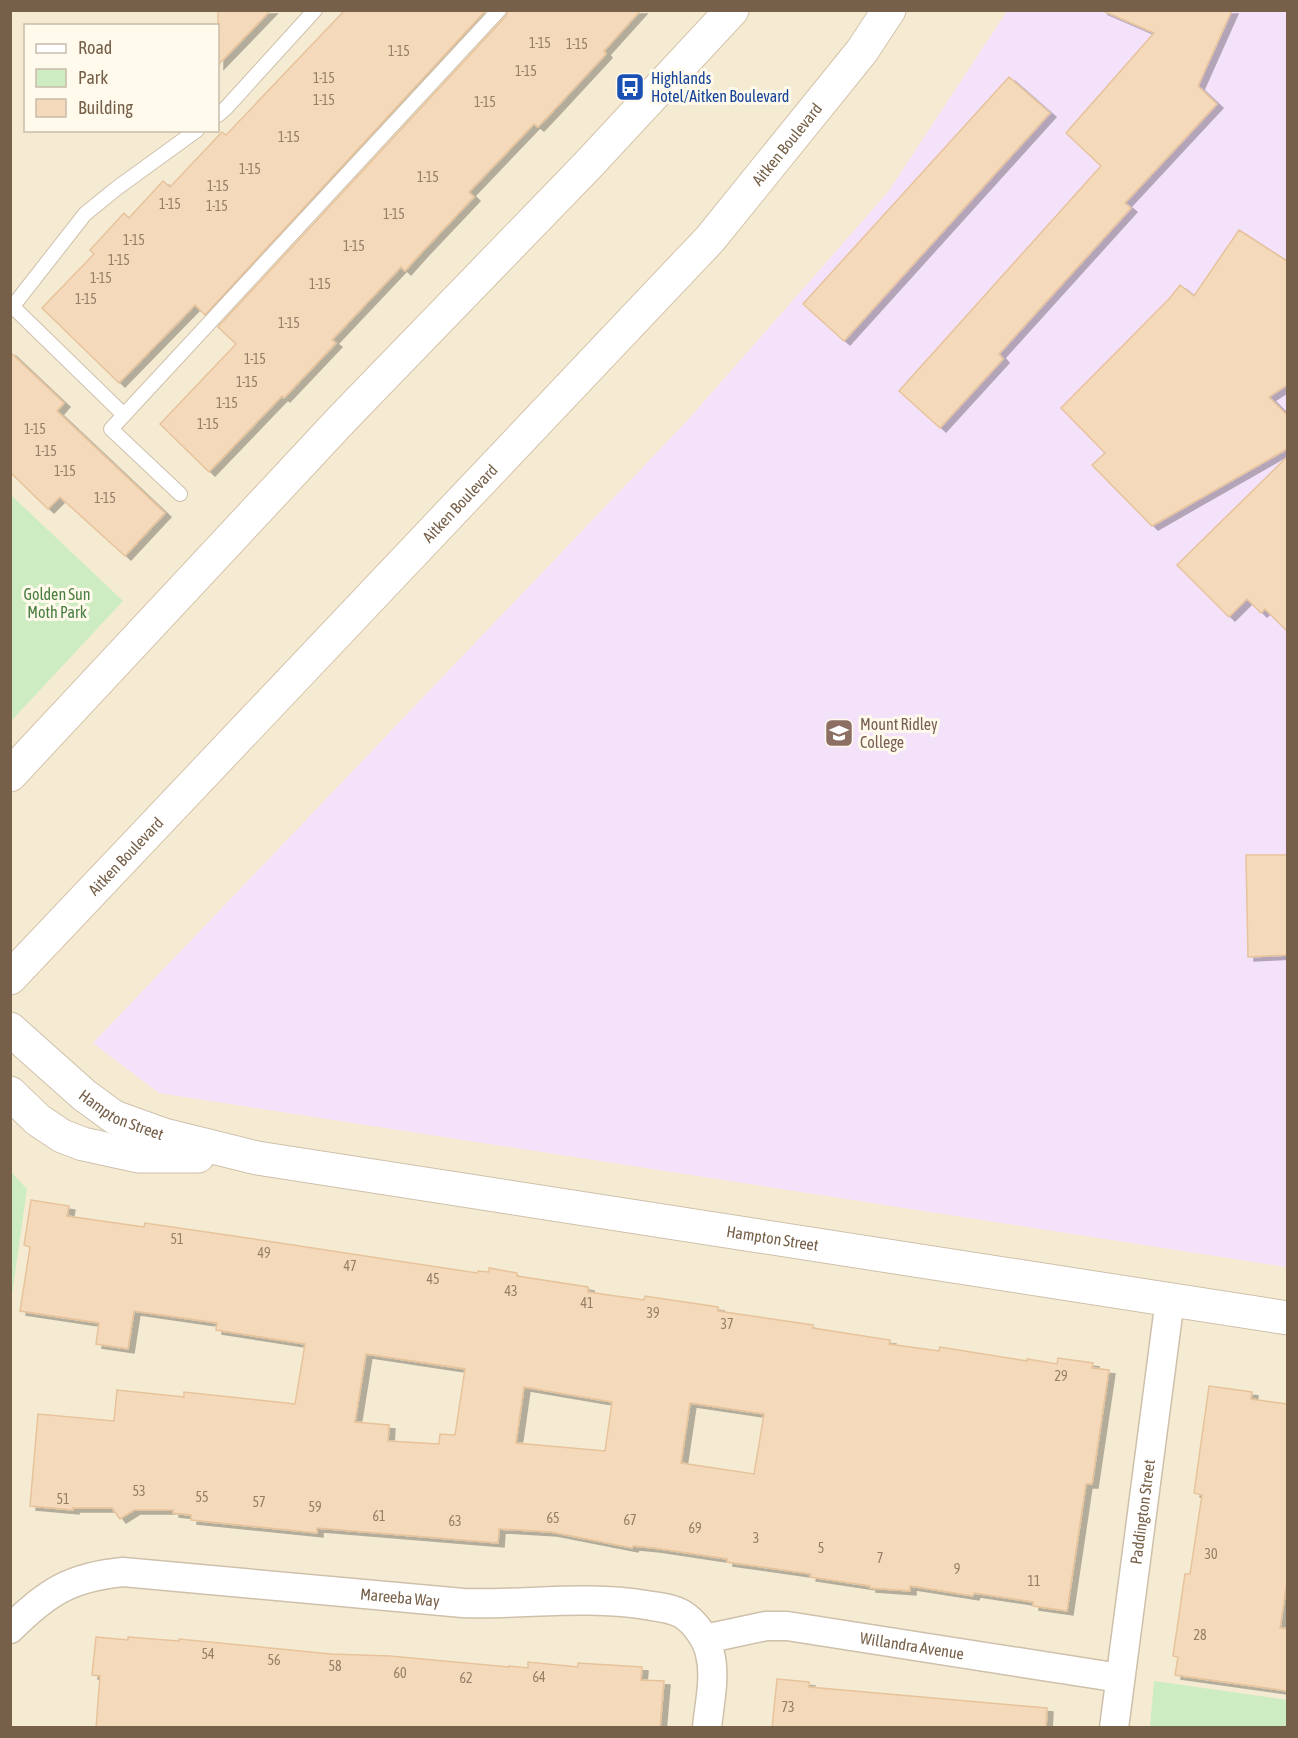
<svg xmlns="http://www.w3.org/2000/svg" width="1298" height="1738" font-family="'Asap Condensed',sans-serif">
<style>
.residential{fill:#f5ebd3;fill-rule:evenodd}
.education{fill:#f4e1fa}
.green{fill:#cdecc2}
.building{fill:#f4dabb;stroke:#e7c39b;stroke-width:1.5;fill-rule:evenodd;filter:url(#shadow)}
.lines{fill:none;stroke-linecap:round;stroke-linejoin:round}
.service-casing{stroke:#cfc0ab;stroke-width:16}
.minor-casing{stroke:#cfc0ab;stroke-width:31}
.tertiary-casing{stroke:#cfc0ab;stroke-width:35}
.secondary-casing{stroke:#d5c3aa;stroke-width:35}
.service{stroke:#fff;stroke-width:14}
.minor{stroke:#fff;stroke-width:28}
.tertiary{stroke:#fff;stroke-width:33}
.secondary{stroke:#fff;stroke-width:33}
.labels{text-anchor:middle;stroke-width:6;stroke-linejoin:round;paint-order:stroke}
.number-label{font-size:14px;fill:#967e66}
.transit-label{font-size:16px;fill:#164399;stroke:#fffaec;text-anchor:start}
.street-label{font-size:16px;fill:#776049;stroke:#fffaec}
.park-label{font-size:16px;fill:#497e40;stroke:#fffaec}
.education-label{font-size:16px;fill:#785e54;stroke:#fffaec;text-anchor:start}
</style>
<defs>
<filter id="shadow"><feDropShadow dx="6" dy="4" stdDeviation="0" flood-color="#0004"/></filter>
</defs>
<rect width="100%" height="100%" fill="#fdf7e5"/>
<path class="residential" d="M 11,11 L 1287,11 L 1287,1727 L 11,1728 ZM 26,26 L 218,26 L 218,130 L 26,130 Z"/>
<path class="education" d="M 1007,11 L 1287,11 L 1287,1267 L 159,1093 L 93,1043 L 686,422 L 888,192 Z"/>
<path class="green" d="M 11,495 L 123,601 L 11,721 L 10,721 Z
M 11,1172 L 27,1189 L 11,1302 Z
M 1154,1681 L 1287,1700 L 1287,1727 L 1150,1727 Z"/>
<path class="building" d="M 218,10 L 271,10 L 218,65 Z
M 345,10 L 486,10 L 205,315 L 195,305 L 119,383 L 42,308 L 94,254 L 90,250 L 124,213 L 129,218 L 163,181 L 170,187 L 222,132 L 226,135 Z
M 508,10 L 641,10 L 604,51 L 606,54 L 555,109 L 538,127 L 534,124 L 469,192 L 474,197 L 422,252 L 405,271 L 401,267 L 332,340 L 336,343 L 284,398 L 282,396 L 209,472 L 160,424 L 236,344 L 218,327 L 506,16 Z
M 1101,10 L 1232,10 L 1198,86 L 1217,104 L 1125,203 L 1131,208 L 999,354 L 1003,359 L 940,428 L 899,391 L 1101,166 L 1066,133 L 1154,33 Z
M 1009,77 L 1050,113 L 844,341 L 803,304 Z
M 1239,230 L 1287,261 L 1287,385 L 1269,397 L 1287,415 L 1287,449 L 1152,526 L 1092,465 L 1105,453 L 1061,408 L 1169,299 L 1180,285 L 1194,296 Z
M 10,352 L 64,403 L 57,411 L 165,513 L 125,556 L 60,497 L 48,509 L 10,472 Z
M 1287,457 L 1287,631 L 1265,609 L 1261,613 L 1247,599 L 1229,617 L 1177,565 Z
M 1246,855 L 1287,855 L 1287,955 L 1248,957 Z
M 31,1200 L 69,1206 L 67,1216 L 144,1227 L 145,1223 L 234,1236 L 477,1273 L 478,1271 L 489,1272 L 489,1268 L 517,1273 L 517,1276 L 588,1287 L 588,1292 L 644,1300 L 645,1296 L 718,1307 L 718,1311 L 813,1325 L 813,1328 L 890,1340 L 889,1344 L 939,1351 L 940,1347 L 1027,1361 L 1027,1359 L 1057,1364 L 1058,1358 L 1093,1363 L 1092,1368 L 1109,1370 L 1092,1484 L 1086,1484 L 1067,1611 L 1033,1606 L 1033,1602 L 974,1593 L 973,1596 L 910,1586 L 910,1591 L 870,1588 L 870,1586 L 810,1577 L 811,1574 L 727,1562 L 727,1559 L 654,1548 L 633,1546 L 632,1548 L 551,1532 L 499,1529 L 498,1543 L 317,1528 L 317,1533 L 191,1520 L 191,1515 L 173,1513 L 173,1510 L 134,1510 L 120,1519 L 112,1508 L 73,1508 L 73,1510 L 30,1506 L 38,1414 L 114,1421 L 117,1390 L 184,1397 L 184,1392 L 295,1404 L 305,1344 L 216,1330 L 217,1323 L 134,1311 L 128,1349 L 96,1344 L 99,1323 L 20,1311 L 30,1247 L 24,1245 ZM 366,1354 L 465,1369 L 455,1435 L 440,1434 L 439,1444 L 388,1441 L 389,1425 L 355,1422 ZM 524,1387 L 612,1402 L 605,1451 L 516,1443 ZM 690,1403 L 764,1414 L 754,1474 L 681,1463 Z
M 1209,1386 L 1252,1392 L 1251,1399 L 1287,1404 L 1287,1582 L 1280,1628 L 1287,1629 L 1287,1691 L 1175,1675 L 1178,1657 L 1173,1656 L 1185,1574 L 1190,1574 L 1202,1495 L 1194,1493 Z
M 96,1637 L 128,1640 L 128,1637 L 179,1641 L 179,1639 L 331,1654 L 390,1656 L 509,1667 L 509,1666 L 528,1668 L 528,1662 L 578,1667 L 578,1663 L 642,1667 L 641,1680 L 664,1681 L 660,1728 L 96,1728 L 100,1676 L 92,1675 Z
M 777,1679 L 809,1682 L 809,1687 L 1047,1708 L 1046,1728 L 772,1728 Z"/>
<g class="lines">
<g class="service-casing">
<path id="service" d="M 218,115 L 226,108 L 315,10
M 10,304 L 124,415 L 499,10
M 13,306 L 85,214 L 117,188 L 197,130
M 124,415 L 111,429 L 180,494"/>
</g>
<g class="minor-casing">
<g id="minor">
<path id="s1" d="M 10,1629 C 47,1592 71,1577 123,1572 L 463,1603 C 525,1605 585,1595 646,1605 C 658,1607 672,1608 682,1614 C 695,1622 707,1639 710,1654 C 716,1677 709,1705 707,1728"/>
<path id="s2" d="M 705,1639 L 766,1626 L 787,1626 L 1120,1678"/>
<path id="s3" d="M 1114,1728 L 1170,1299"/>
</g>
</g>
<g class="tertiary-casing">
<g id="tertiary">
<path id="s4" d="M 10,1029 L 84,1095 L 114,1117 L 164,1135 L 257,1158 L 1288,1318"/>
<path d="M 10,1093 L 38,1120 L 62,1136 L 83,1144 L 138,1156 L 198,1156"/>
</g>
</g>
<g class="secondary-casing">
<g id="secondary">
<path d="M 10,775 L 343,418 L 588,165 L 732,10"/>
<path id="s5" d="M 10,978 L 710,239 L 862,51 L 889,10"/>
</g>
</g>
<use href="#service" class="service"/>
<use href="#minor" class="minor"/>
<use href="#tertiary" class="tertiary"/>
<use href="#secondary" class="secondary"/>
</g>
<defs>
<g id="bus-square" transform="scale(1.5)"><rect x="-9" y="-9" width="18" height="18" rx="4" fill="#1a4fb4" stroke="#fffaec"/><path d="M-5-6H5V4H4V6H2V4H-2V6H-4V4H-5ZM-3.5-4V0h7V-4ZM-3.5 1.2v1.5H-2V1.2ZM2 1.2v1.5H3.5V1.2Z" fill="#fff"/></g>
<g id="school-square" transform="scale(1.5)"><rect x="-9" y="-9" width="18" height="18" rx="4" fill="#8d6e63" stroke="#fffaec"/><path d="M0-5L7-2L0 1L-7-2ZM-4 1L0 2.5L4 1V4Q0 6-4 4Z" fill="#fff"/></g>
</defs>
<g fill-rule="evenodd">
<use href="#bus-square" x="630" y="87"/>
<use href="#school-square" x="839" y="733"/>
</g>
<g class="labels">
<g class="number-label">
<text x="540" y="48">1-15</text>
<text x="577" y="49">1-15</text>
<text x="399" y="56">1-15</text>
<text x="526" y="76">1-15</text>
<text x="324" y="83">1-15</text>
<text x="324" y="105">1-15</text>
<text x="485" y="107">1-15</text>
<text x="289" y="142">1-15</text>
<text x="250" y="174">1-15</text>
<text x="428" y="182">1-15</text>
<text x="218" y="191">1-15</text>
<text x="170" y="209">1-15</text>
<text x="217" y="211">1-15</text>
<text x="394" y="219">1-15</text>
<text x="134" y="245">1-15</text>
<text x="354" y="251">1-15</text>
<text x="119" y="265">1-15</text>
<text x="101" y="283">1-15</text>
<text x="320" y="289">1-15</text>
<text x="86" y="304">1-15</text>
<text x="289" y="328">1-15</text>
<text x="255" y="364">1-15</text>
<text x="247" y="387">1-15</text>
<text x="227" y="408">1-15</text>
<text x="208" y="429">1-15</text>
<text x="35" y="434">1-15</text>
<text x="46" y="456">1-15</text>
<text x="65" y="476">1-15</text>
<text x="105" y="503">1-15</text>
<text x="177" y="1244">51</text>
<text x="264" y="1258">49</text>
<text x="350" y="1271">47</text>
<text x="433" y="1284">45</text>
<text x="511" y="1296">43</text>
<text x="587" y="1308">41</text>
<text x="653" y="1318">39</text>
<text x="727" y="1329">37</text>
<text x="1061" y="1381">29</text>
<text x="139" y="1496">53</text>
<text x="202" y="1502">55</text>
<text x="63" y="1504">51</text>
<text x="259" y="1507">57</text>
<text x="315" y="1512">59</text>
<text x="379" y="1521">61</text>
<text x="553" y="1523">65</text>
<text x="630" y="1525">67</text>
<text x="455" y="1526">63</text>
<text x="695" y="1533">69</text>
<text x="756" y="1543">3</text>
<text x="821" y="1553">5</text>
<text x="1211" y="1559">30</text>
<text x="880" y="1563">7</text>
<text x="957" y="1574">9</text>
<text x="1034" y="1586">11</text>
<text x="1200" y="1640">28</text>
<text x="208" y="1659">54</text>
<text x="274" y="1665">56</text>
<text x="335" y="1671">58</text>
<text x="400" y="1678">60</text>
<text x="539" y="1682">64</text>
<text x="466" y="1683">62</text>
<text x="788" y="1712">73</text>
</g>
<g class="transit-label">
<text x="651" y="84">Highlands<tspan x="651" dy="18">Hotel/Aitken Boulevard</tspan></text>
</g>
<g class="street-label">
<text dy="6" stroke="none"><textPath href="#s5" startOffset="1140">Aitken Boulevard</textPath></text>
<text dy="6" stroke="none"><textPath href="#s5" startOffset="654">Aitken Boulevard</textPath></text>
<text dy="6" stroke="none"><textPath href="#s5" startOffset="168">Aitken Boulevard</textPath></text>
<text dy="6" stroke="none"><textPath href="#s4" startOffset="142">Hampton Street</textPath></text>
<text dy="6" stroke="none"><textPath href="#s4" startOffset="807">Hampton Street</textPath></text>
<text dy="6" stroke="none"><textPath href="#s3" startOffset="218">Paddington Street</textPath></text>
<text dy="6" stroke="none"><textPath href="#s1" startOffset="408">Mareeba Way</textPath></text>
<text dy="6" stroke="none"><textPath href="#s2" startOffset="210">Willandra Avenue</textPath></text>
</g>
<g class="park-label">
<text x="57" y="600">Golden Sun<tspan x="57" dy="18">Moth Park</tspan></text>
</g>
<g class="education-label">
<text x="860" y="730">Mount Ridley<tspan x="860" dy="18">College</tspan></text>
</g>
</g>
<rect width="1298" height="1738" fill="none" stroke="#776049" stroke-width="24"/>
<rect x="24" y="24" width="195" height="108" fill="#fffaec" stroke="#c9bcab" stroke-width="1.5"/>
<rect x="36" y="44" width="30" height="9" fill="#ffffff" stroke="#c9bcab" stroke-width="1.5"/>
<text x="78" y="54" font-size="18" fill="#776049">Road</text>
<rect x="36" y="69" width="30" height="18" fill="#cdecc2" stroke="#c9bcab" stroke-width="1.5"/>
<text x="78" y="84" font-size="18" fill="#776049">Park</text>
<rect x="36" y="99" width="30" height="18" fill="#f4dabb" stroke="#c9bcab" stroke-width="1.5"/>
<text x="78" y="114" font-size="18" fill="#776049">Building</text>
</svg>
